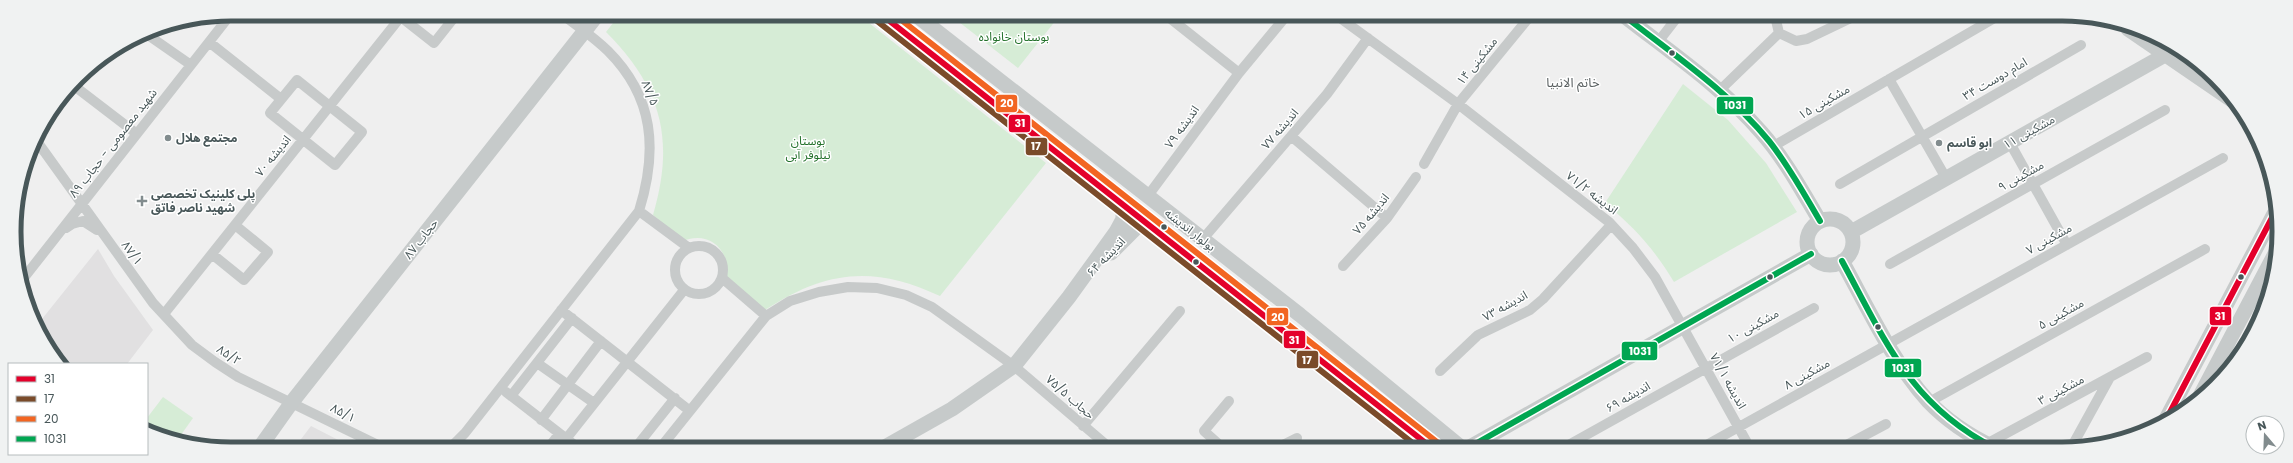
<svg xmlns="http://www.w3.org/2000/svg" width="2293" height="463" font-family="Poppins,'Noto Sans Arabic',sans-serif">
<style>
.education{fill:#e1e0e1}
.green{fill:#d6ecd6}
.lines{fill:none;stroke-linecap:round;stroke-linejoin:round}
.street{stroke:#c7caca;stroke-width:10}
.secondary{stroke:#c6caca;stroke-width:15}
.bus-1-casing{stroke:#fff;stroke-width:9}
.bus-2-casing{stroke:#fff;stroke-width:9}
.bus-3-casing{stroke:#fff;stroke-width:9}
.bus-4-casing{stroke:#fff;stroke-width:9}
.bus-1{stroke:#e4002b;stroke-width:6}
.bus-2{stroke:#7a4b2a;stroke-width:6}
.bus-3{stroke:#f26522;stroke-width:6}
.bus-4{stroke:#00a651;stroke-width:6}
.bus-dot{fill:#485759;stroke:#fff;stroke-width:1.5}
.poi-dot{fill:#828c8e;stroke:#fff;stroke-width:1.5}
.labels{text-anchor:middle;stroke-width:3;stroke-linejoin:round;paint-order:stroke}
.park-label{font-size:12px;fill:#22702a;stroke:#fff}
.street-label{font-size:12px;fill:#485759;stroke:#fff}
.poi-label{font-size:12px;font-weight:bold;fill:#485759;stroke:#fff;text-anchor:start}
.neighbourhood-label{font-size:13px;fill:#5b6162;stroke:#fff}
.rim{fill:none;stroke:#485759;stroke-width:5}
.line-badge{stroke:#fff;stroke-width:1.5}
.badge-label{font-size:11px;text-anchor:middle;font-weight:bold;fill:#fff}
</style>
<rect width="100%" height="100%" fill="#efefef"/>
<path class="education" d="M 98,249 L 114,276 L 153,330 L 127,364 L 62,364 L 38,324 Z
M 311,426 L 352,447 L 295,447 Z"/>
<path class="green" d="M 620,14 L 859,15 L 1046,163 L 940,296 C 874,265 826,270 765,310 L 725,276 C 732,250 708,230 683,241 L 653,215 C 675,140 662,88 606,32 Z
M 950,15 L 1060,15 L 1018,68 Z
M 1683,84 L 1728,120 L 1766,163 L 1797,212 L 1674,282 C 1654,249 1635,228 1605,203 Z
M 163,397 L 193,418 L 178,439 L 147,430 L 147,418 Z"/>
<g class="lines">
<path class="street" d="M 1166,15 L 1239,73
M 1336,15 L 1458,104 L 1609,222 L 1633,248 L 1655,277 L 1750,448
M 1775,16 L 1779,33
M 401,17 L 434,43 L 457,14
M 145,33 L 191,65
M 1779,33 L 1796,41 L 1807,39 L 1855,16
M 209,42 L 281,99
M 1658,42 L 1679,15
M 1889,79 L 1946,178
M 297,80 L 362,132 L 335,165 L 270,113 Z
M 73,85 L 137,134
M 1719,91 L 1779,33
M 1291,136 L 1387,218
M 36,140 L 153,303 L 192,345 L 215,362 L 238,377 L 382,447
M 2010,143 L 2067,245
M 1772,147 L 1998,16
M 1424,164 L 1458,104 L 1531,15
M 1840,184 L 2081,45
M 1147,197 L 1239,73 L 1287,15
M 639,211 L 689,248
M 66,228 L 72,224 L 83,221 L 97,230
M 1208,233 L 1327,94 L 1368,38
M675 270a24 24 0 1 1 48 0a24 24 0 1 1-48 0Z
M 212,254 L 244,280 L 268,252 L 235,225
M 1890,264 L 2165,110
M 1343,266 L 1387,218 L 1416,177
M 722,278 L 766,316
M 23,279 L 231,14
M 561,310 L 690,411
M 164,314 L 403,14
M 537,363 L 594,403
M 1440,371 L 1478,335 L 1530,310 L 1543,299 L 1611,225
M 506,392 L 577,447
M 511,396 L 572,318
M 1929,402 L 2205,249
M 541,420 L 601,341
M 1083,426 L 1180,311
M 566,439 L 684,290
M 451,447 L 465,433 L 639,211 C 658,150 654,97 608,51 C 594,37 577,26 562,14
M 549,447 L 559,434
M 636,447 L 675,398
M 661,447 L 766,316 L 790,301 L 819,292 L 848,287 L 877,288 L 906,295 L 932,307 L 1014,366 L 1110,448
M 1223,448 L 1204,431 L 1229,401
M 1277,448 L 1297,438
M 1563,448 L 1814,308
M 1701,448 L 2223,158
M 1841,448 L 1886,424
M 1979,448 L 2147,357
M 2071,448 L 2109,379"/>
<path class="secondary" d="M 882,15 C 1065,159 1251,301 1432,448
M 916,15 L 1300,315 L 1462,448
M 1623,15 C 1670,52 1722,87 1761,132 C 1785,159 1802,191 1820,221
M 2128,29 L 2236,103
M1807 242a23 23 0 1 1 46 0a23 23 0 1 1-46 0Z
M 1851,232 L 2165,55
M 1111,253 L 1137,227 L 1148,224
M 1842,261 C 1868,308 1892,361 1928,401 C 1946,420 1972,437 1995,448
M 2200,396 L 2277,250
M 2166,419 L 2274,214
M 260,447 L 292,402 L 598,14
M 883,448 L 952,409 L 1014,366 L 1069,297 L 1116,232 L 1123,219 L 1123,210 L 1118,201
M 1468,448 L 1811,254"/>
<g class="bus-1-casing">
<path id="bus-1" d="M 882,15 L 1432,448
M 2167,418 L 2274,214"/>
</g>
<g class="bus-2-casing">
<path id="bus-2" d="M 877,21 L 1419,448"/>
</g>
<g class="bus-3-casing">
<path id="bus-3" d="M 895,15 L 1437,442"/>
</g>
<g class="bus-4-casing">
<path id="bus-4" d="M 1623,15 C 1674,55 1728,91 1769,141 C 1789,166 1804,194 1820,221
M 1842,261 C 1885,340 1910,405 1995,448
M 1468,448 L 1811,254"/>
</g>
<use href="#bus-1" class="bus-1"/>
<use href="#bus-2" class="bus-2"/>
<use href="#bus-3" class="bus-3"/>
<use href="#bus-4" class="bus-4"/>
</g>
<g class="bus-dot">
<circle cx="1672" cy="53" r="3.5"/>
<circle cx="1164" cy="227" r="3.5"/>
<circle cx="1196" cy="262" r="3.5"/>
<circle cx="1770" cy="277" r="3.5"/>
<circle cx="2241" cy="277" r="3.5"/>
<circle cx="1878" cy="327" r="3.5"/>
</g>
<g class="poi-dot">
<circle cx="168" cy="138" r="4"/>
<circle cx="1939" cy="143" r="4"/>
<path d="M140 195h4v4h4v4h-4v4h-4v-4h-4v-4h4z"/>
</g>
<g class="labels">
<g class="park-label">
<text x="1014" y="41">بوستان خانواده</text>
<text x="808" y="145">بوستان<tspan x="808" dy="14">نیلوفر آبی</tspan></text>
</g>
<g class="street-label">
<text transform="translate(1477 61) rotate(-51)" y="4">مشکینی ۱۴</text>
<text transform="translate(1995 79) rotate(-30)" y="4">امام دوست ۳۴</text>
<text transform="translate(650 93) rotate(67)" y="4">۸۷/۵</text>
<text transform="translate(1824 102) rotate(-30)" y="4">مشکینی ۱۵</text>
<text transform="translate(1182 127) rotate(-54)" y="4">اندیشه ۷۹</text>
<text transform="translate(1280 129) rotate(-49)" y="4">اندیشه ۷۷</text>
<text transform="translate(2029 132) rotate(-29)" y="4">مشکینی ۱۱</text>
<text transform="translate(113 143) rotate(-52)" y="4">شهید معصومی - حجاب ۸۹</text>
<text transform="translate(273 156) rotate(-51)" y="4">اندیشه ۷۰</text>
<text transform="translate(2021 176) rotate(-29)" y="4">مشکینی ۹</text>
<text transform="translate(1592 193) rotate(38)" y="4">اندیشه ۷۱/۲</text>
<text transform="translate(1371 214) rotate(-50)" y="4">اندیشه ۷۵</text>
<text transform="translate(1190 230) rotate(38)" y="4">بولوار اندیشه</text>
<text transform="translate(421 239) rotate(-52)" y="4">حجاب ۸۷</text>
<text transform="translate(2049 239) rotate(-29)" y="4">مشکینی ۷</text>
<text transform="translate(132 253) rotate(54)" y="4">۸۷/۱</text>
<text transform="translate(1106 257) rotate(-46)" y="4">اندیشه ۶۴</text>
<text transform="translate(1505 306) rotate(-29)" y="4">اندیشه ۷۳</text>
<text transform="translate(2061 314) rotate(-29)" y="4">مشکینی ۵</text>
<text transform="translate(1753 326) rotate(-29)" y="4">مشکینی ۱۰</text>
<text transform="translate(229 355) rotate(33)" y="4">۸۵/۲</text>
<text transform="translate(1807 374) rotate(-29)" y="4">مشکینی ۸</text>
<text transform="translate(1728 381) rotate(61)" y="4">اندیشه ۷۱/۱</text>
<text transform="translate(2061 390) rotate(-28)" y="4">مشکینی ۳</text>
<text transform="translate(1070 397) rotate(41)" y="4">حجاب ۷۵/۵</text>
<text transform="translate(1628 397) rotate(-30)" y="4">اندیشه ۶۹</text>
<text transform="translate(343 413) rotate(27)" y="4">۸۵/۱</text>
</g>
<g class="poi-label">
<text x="176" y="142">مجتمع هلال</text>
<text x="1947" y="147">ابو قاسم</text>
<text x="151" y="198">پلی کلینیک تخصصی<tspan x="151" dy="14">شهید ناصر فاتق</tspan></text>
</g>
<g class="neighbourhood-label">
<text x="1573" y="87">خاتم الانبیا</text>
</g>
</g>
<path d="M0 0H2293V463H0ZM231 21H2062A210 210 0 0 1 2272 231V232A210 210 0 0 1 2062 442H231A210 210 0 0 1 21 232V231A210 210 0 0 1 231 21Z" fill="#f0f2f2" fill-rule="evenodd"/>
<path class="rim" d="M231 21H2062A210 210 0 0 1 2272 231V232A210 210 0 0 1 2062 442H231A210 210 0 0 1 21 232V231A210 210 0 0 1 231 21Z"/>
<g class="line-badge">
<rect x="995" y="94" width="23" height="19" rx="4" fill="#f26522"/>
<rect x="1716" y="96" width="38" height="19" rx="4" fill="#00a651"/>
<rect x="1008" y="114" width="23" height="19" rx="4" fill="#e4002b"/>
<rect x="1025" y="137" width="23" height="19" rx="4" fill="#7a4b2a"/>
<rect x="2209" y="306" width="23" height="20" rx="4" fill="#e4002b"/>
<rect x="1266" y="307" width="23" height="19" rx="4" fill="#f26522"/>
<rect x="1283" y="330" width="23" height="19" rx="4" fill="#e4002b"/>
<rect x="1621" y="341" width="37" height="20" rx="4" fill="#00a651"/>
<rect x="1296" y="350" width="23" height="19" rx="4" fill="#7a4b2a"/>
<rect x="1884" y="358" width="38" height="20" rx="4" fill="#00a651"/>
</g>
<g class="badge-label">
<text x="1007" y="107">20</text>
<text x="1735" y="109">1031</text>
<text x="1020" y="127">31</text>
<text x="1036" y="150">17</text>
<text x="2220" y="320">31</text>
<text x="1278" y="321">20</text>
<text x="1294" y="344">31</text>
<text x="1640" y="355">1031</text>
<text x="1307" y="364">17</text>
<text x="1903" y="372">1031</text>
</g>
<rect x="8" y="363" width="140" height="92" fill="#ffffff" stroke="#b6bcbd"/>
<rect x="16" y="376" width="20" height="6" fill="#e4002b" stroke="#b6bcbd"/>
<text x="44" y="383" font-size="12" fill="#485759">31</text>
<rect x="16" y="396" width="20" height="6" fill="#7a4b2a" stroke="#b6bcbd"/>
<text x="44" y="403" font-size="12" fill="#485759">17</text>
<rect x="16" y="416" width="20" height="6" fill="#f26522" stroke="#b6bcbd"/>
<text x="44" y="423" font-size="12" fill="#485759">20</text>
<rect x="16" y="436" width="20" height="6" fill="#00a651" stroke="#b6bcbd"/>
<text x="44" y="443" font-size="12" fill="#485759">1031</text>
<g transform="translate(2265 435) rotate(341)"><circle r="19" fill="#ffffff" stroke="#b6bcbd"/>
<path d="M0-3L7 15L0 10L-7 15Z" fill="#828c8e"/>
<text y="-6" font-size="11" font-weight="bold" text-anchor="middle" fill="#485759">N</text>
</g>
</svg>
